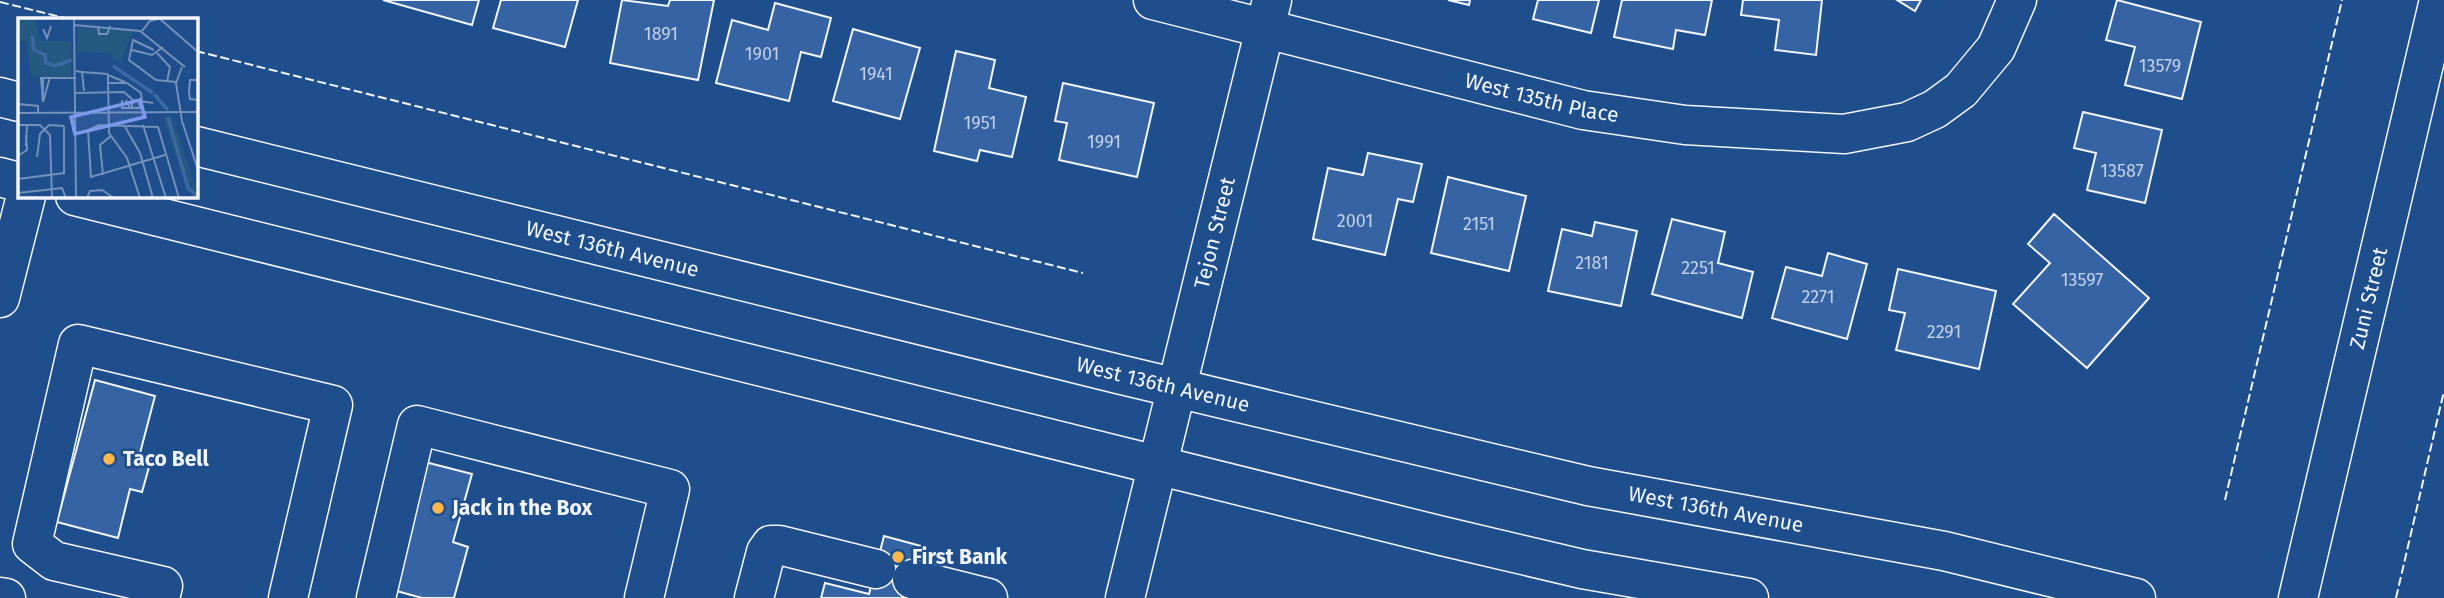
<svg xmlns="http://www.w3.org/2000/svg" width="2444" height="598" font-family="'Fira Sans',sans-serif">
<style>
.building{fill:#3563a3;stroke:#f2f6ff;stroke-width:2}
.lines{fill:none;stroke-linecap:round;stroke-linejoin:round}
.minor-casing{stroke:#f2f6ff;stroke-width:41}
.major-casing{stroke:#f2f6ff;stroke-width:41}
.minor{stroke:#1f4e8c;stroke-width:38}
.major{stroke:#1f4e8c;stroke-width:38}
.fence{stroke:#f2f6ff;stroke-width:2;stroke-dasharray:9 3.5;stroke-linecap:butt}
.poi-dot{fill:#ffb74d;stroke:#1f4e8c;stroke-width:2.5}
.labels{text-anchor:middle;stroke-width:5;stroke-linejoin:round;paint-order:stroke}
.number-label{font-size:18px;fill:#c3d1e8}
.street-label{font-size:21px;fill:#f2f6ff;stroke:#1f4e8c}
.poi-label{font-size:21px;font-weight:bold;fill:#f2f6ff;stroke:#1f4e8c;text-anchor:start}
.inset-river{fill:none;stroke:#3b69a3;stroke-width:3.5}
.inset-road{fill:none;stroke:#7391ba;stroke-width:2}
.view{fill:#7d9aea;fill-opacity:0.15;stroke:#7d9aea;stroke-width:3.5}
.inset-edge{fill:none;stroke:#f2f6ff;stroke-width:3.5}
</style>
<rect width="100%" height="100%" fill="#1f4e8c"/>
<path class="building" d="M 383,0 L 479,0 L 472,25 Z
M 501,0 L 578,0 L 565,47 L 493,28 Z
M 622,0 L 668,6 L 670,0 L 714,0 L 698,80 L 610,63 Z
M 1448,0 L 1470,0 L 1469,5 Z
M 1538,0 L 1599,0 L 1591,33 L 1533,19 Z
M 1622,0 L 1712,0 L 1705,35 L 1676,30 L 1673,49 L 1614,37 Z
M 1743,0 L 1822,0 L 1816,55 L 1775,50 L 1779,20 L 1741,15 Z
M 1897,0 L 1921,0 L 1915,11 Z
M 2117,0 L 2201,22 L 2182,99 L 2125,85 L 2135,47 L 2106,40 Z
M 775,3 L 831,18 L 821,57 L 801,52 L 789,101 L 716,83 L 732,20 L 768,30 Z
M 853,29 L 920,48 L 900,119 L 833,101 Z
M 956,51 L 995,60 L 989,88 L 1026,97 L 1012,157 L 980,150 L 977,161 L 934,151 Z
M 1063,83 L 1154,103 L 1137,177 L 1059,160 L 1067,123 L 1055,121 Z
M 2083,112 L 2162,130 L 2145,203 L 2087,190 L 2096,153 L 2074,148 Z
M 1368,153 L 1422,164 L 1413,202 L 1398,199 L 1385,255 L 1313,239 L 1328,168 L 1363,175 Z
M 1448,177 L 1526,196 L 1509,271 L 1431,253 Z
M 2054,214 L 2149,298 L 2087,368 L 2013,304 L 2050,263 L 2028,244 Z
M 1672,219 L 1725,232 L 1718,263 L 1753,272 L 1742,318 L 1652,294 Z
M 1595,222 L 1637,231 L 1621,306 L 1548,291 L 1562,229 L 1592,236 Z
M 1828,253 L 1867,264 L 1847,339 L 1772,318 L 1786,267 L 1822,276 Z
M 1898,269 L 1996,291 L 1979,369 L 1896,350 L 1905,313 L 1889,310 Z
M 95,380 L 155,396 L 139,457 L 151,460 L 142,492 L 130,489 L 118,538 L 57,522 Z
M 425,462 L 472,474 L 453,542 L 468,547 L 454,598 L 422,598 L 393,590 Z
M 884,536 L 921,546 L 907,598 L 821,598 L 825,583 L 869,594 Z"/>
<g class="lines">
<g class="minor-casing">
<g id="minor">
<path id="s1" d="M 1153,0 L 1583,110 L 1685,125 L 1844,134 L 1907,122 L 1935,109 L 1961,90 L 1996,48 L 2017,0"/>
<path d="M 0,298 L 26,196"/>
<path d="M 912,579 L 988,598"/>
<path d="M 0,597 L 6,598"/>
<path d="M 160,598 L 163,586 L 54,561 L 32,544 L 78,344 L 333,405 L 288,598"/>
<path d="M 376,598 L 417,425 L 670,489 L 644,598"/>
<path d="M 754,598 L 766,552 L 771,545 L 779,545 L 876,569"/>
<path id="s2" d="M 1125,598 L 1272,0"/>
</g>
</g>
<g class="major-casing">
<g id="major">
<path d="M 0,97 L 19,102"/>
<path id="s3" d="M 196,146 L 1118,374 L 1588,486 L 1944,551 L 2136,598"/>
<path d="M 0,177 L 19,182"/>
<path d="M 75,196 L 1442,536 L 1582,569 L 1749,598"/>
<path id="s4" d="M 2298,598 L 2439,0"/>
</g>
</g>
<use href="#minor" class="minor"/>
<use href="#major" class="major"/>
<path class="fence" d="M 0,2 L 69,19
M 196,51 L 1083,273
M 2225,500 L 2342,0
M 2396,598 L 2444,391"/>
</g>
<g class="poi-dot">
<circle cx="109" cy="459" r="7"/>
<circle cx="438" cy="508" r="7"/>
<circle cx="898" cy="557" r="7"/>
</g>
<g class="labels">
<g class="number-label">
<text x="661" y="40">1891</text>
<text x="762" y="60">1901</text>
<text x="2160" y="72">13579</text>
<text x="876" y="80">1941</text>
<text x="980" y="129">1951</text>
<text x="1104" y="148">1991</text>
<text x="2122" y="177">13587</text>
<text x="1355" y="227">2001</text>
<text x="1479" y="230">2151</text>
<text x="1592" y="269">2181</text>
<text x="1698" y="274">2251</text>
<text x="2082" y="286">13597</text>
<text x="1818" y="303">2271</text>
<text x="1944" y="338">2291</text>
</g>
<g class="street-label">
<text dy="7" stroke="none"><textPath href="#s1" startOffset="401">West 135th Place</textPath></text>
<text dy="7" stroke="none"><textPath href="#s2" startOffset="376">Tejon Street</textPath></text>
<text dy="7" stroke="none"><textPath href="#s3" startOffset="429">West 136th Avenue</textPath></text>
<text dy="7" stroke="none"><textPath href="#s4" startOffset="308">Zuni Street</textPath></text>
<text dy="7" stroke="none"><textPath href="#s3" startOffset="996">West 136th Avenue</textPath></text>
<text dy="7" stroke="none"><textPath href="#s3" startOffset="1563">West 136th Avenue</textPath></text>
</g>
<g class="poi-label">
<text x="123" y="466">Taco Bell</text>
<text x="452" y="515">Jack in the Box</text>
<text x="912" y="564">First Bank</text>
</g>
</g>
<g transform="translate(18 18)">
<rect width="180" height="180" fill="#1f4e8c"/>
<path d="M 0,0 L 16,0 L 23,23 L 53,23 L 53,59 L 13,58 L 8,23 L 0,23 ZM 60,10 L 114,13 L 103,45 L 90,35 L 59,34 ZM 145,99 L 155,99 L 180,180 L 169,172 Z" fill="#245a82"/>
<path class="inset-river" d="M 14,18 L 16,32 L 27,37 L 28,45 L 37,48 L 54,42M 95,48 L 135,75M 136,76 L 150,92M 150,99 L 170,170 L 181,180"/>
<path class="inset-road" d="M 56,0 L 58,180M 141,0 L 181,35M 56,7 L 122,13 L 167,49M 80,8 L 81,16 L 89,16 L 92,8M 25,11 L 29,20 L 33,8M 124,13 L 132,3 L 140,1M 114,32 L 134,37 L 145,29M 136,32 L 115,22 L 111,42 L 138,62 L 158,64M 139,35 L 152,49 L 149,64M 164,49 L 158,65 L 164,103 L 181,155M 58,53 L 64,54 L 66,73M 64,54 L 90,56M 25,59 L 25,84M 181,62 L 172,62 L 171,74 L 172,81 L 181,82M 90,65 L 90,57 L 107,64M 58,75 L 106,74 L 115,82 L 135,85M 104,82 L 104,90 L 112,90 L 108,82M 114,82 L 114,90 L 122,90 L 121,83M 25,84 L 23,60 L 58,60M 25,84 L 32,59M 0,86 L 20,88 L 20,94M 0,95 L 181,94M 0,107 L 22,107 L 32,117 L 34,180M 106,107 L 122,135 L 135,180M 125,107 L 148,180M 8,128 L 9,107M 147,137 L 73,159 L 70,112 L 81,107 L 140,109 L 161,180M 0,138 L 9,132 L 8,117M 19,139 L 22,116 L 31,107 L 46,108M 85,157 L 82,127 L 93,118M 0,161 L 46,155 L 46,108M 0,175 L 44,170 L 48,180M 69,180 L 72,173 L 84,172 L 96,180M 122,180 L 109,140 L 91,115 L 90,65 L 109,65 L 123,75 L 125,94"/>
<path class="view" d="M 122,82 L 127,99 L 57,116 L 53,99 Z"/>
<rect width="180" height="180" class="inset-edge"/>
</g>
</svg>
